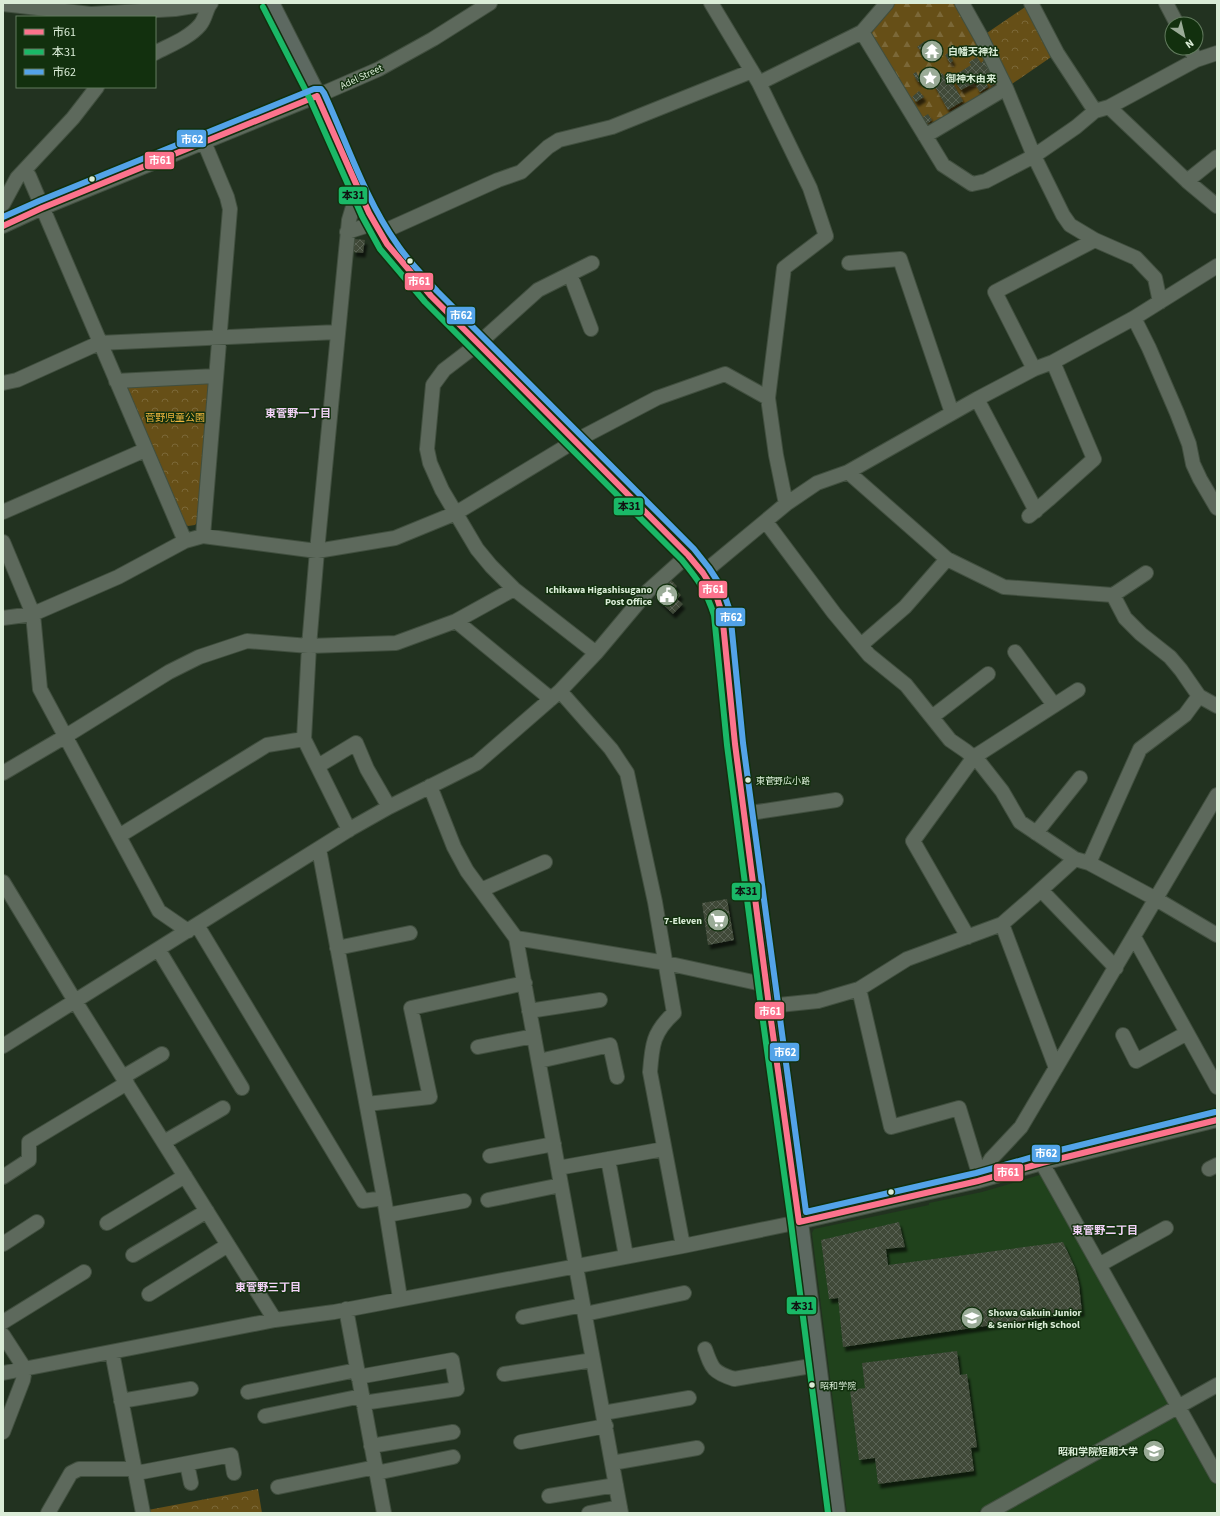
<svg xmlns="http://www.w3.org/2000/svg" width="1220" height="1516" font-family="'Source Sans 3','Noto Sans JP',sans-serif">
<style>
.built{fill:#20421c}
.forest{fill:url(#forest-firs)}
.park{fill:url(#park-crowns)}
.building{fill:url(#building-cross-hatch);filter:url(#shadow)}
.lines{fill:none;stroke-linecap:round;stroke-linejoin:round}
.minor-casing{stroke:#414f3f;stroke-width:16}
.major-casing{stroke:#414f3f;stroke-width:20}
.minor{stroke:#5d695c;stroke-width:14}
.major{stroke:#5d6961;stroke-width:18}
.bus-1-casing{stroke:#12300e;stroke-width:9}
.bus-2-casing{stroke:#12300e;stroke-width:9}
.bus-3-casing{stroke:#12300e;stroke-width:9}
.bus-1{stroke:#fc738d;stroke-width:6}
.bus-2{stroke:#1ab867;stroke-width:6}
.bus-3{stroke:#53a3e8;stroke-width:6}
.bus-dot{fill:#daecd7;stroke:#12300e;stroke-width:1.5}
.labels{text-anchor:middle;stroke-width:3;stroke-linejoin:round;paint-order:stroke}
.bus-label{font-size:9px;fill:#daecd7;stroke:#12300e;text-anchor:start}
.poi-label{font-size:10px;font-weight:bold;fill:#daecd7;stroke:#12300e;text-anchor:start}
.street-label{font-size:10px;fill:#daecd7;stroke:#12300e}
.park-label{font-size:10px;fill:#f1b63d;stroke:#12300e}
.neighbourhood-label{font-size:11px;font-weight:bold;fill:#f3d3f8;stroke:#12300e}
.line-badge{stroke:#12300e;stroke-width:1.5}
.badge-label{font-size:11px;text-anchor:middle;font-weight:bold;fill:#fff}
.pale-badge-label{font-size:11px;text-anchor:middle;font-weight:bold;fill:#111}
</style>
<defs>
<pattern id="forest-firs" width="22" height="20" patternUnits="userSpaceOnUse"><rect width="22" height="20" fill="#664f17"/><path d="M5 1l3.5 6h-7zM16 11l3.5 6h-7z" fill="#7b6838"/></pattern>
<pattern id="park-crowns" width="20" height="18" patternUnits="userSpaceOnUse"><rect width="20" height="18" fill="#664f17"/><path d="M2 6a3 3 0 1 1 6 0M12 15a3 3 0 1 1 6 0" fill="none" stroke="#7b6838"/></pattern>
<pattern id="building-cross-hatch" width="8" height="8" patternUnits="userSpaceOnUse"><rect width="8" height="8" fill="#3f4938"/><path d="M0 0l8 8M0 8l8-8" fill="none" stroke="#5a6354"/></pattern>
<filter id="shadow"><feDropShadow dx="2.5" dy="4.5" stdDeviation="1" flood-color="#0009"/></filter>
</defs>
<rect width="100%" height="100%" fill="#223220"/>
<path class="built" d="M 1043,1174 L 1169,1403 L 976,1513 L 847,1513 L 812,1233 L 814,1229 L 929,1205 L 929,1203 L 982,1192 Z
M 1174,1416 L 1178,1416 L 1217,1485 L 1217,1513 L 998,1513 Z"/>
<path class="forest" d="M 887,3 L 962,3 L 1006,88 L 925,136 L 862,32 Z"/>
<path class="park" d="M 1031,3 L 1057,53 L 1006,88 L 981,37 Z
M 207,382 L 212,386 L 199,520 L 195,525 L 188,526 L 183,522 L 127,390 L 129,387 Z
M 258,1489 L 262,1513 L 149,1513 L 148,1510 Z"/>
<path class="building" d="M 925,41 L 928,44 L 920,50 L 917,47 Z
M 948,53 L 953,61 L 950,63 L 945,55 Z
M 977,57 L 981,63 L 984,60 L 993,73 L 961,90 L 952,77 L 971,65 L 969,62 Z
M 916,72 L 921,80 L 918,82 L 913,74 Z
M 942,73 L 945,77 L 948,75 L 963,101 L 948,110 L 933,83 L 937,81 L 935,79 Z
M 993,77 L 997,82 L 991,86 L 988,81 Z
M 985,80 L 988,87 L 980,92 L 976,86 Z
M 919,91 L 924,97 L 916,102 L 912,97 Z
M 928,114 L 932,120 L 927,124 L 923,117 Z
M 355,239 L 365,240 L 363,253 L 353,252 Z
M 671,580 L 677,586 L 675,589 L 681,595 L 677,599 L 683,604 L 673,614 L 655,597 Z
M 727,899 L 734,940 L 708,945 L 702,903 Z
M 899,1222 L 905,1247 L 886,1249 L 888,1265 L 1063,1242 L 1075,1268 L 1079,1284 L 1082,1312 L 843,1347 L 838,1298 L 829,1299 L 821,1240 Z
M 957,1351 L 960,1375 L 967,1374 L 977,1447 L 971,1448 L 974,1471 L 878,1484 L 875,1458 L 859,1460 L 850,1390 L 865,1388 L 862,1363 Z"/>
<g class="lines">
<g class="minor-casing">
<path id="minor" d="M 711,3 L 759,83 L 810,188 L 826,236 L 784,268 L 768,398 L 776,455 L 786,504
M 962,3 L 981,37 L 1006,88 L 1034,156 L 1063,215 L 1070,225 L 1095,240 L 1136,258 L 1155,278 L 1160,302
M 1031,3 L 1057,53 L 1095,111
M 1166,3 L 1177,24
M 3,4 L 91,14 L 175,9 L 200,5 L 208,6
M 862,32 L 943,165 L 972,184 L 986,181 L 1034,156 L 1076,127 L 1095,111 L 1109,107 L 1196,60 L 1217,53
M 1190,48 L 1196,60
M 155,53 C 170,45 189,38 200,25 C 206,18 206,8 211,3
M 759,83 L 862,32 L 887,3
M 1109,107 L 1187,181 L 1217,206
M 925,136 L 1006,88
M 23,172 L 29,176 L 185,541
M 1187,181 L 1217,157
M 3,204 L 17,178 L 73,118 L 97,87
M 3,226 L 42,208 L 317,96 L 379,69 L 433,39 L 490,3
M 347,232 L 375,223
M 380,233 L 498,180 L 521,172 L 548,147 L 559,140 L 612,127 L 752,71
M 592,263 L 538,290 L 478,344 L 444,370 L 433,385 L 427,449 L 430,463 L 442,490 L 477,549 L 491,566 L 514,589 L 596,653
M 849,263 L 900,259 L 952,413
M 570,274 L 591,329
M 1134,318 L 1149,348 L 1177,413 L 1189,444 L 1193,464 L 1200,479 L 1217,508
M 1034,369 L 995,292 L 1095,240
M 116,381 L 216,376
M 3,383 L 17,380 L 99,343 L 338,332
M 977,399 L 1036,511
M 848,472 L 947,559 L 1004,587 L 1113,595 L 1146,573
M 3,512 L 145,450
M 1029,516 L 1048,500 L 1094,459 L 1053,362
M 766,522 L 834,613 L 869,655 L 906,685 L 950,740 L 966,751 L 980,763 L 1002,791 L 1020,822 L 1075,859 L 1089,863 L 1156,899 L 1217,935
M 203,536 L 230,209 L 227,197 L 204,142
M 3,542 L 33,614 L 40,689 L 159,911 L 188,931
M 703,573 L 786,504 L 817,483 L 848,472 L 977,399 L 1034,369 L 1053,362 L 1134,318 L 1217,266
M 1113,595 L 1125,618 L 1141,634 L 1170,657 L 1181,670 L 1199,696 L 1217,706
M 3,618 L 33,614 L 118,577 L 185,541 L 203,536 L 317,551 L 395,538 L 456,513 L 575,441 L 657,398 L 725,374 L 768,398
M 456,621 L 551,699
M 861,645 L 905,607 L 947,559
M 1015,652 L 1054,705
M 560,691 L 611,749 L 627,773 L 655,902 L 674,1013 C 653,1032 652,1045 650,1072 L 683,1246
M 932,717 L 988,674
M 318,766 L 356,743 L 367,769 L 389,807
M 3,773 L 66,736 L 169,672 L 199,657 L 247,641 L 309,646 L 396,643 L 456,621 L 514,589
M 430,786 L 454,847 L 467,871 L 516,938 L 621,1513
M 744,814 L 836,800
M 349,830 L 304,739 L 309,646 L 317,551 L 349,220 L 358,190
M 1036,833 L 1080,778
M 119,836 L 267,745 L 304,739
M 319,849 L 384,1198 L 400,1298
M 1089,863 L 1140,749 L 1185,715 L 1199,696
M 3,882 L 75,1001 L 275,1320
M 481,890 L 545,862
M 1041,890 L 1116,968
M 1002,924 L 1056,1068
M 197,925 L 363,1201 L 384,1198
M 968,937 L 913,841 L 974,757 L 1078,690
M 1134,937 L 1217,1087
M 516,938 L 666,963 L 767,985
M 337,948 L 410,933
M 158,949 L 242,1088
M 859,989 L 891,1127 L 959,1108 L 980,1177
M 769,1006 L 818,1001 L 859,989 L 907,959 L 1002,924 L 1032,898 L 1075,859
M 529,1011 L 600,1000
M 1123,1035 L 1136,1061 L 1187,1033
M 3,1046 L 350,829 L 389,807 L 477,763 L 560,691 L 596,653 L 648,591 L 688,555
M 478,1047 L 534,1036
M 539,1061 L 610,1045 L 617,1077
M 123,1077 L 162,1054
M 367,1104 L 430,1097 L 411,1008 L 525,983
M 164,1142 L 223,1108
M 490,1156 L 554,1144
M 608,1159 L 626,1256
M 1042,1163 L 1217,1476
M 558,1168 L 664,1149
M 1209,1169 L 1217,1165
M 3,1177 L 29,1160 L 29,1142 L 127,1083
M 978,1181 L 991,1159 L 1021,1127 L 1217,795
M 488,1200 L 561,1185
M 387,1215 L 464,1201
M 107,1223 L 185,1176
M 3,1244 L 37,1222
M 133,1255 L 207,1211
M 1099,1265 L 1166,1228
M 149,1294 L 228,1245
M 346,1309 L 384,1513
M 585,1314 L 684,1293
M 523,1317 L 583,1305
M 3,1322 L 84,1272
M 3,1335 L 25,1369 L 23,1380 L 3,1432
M 705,1349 C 712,1369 713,1372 734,1379 L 817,1365
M 112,1352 L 143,1513
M 3,1373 L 275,1320 L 334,1312 L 683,1246 L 799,1222 L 978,1181 L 1042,1163 L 1217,1120
M 504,1374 L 593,1360
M 358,1377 L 452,1360 L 457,1389 L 363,1403
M 248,1392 L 357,1370
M 121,1401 L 191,1389
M 603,1413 L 689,1398
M 265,1416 L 362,1396
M 521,1442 L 606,1426
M 371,1446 L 453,1432
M 612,1463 L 697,1448
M 187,1464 L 191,1483
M 376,1473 L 453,1457
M 278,1487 L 376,1467
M 549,1496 L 616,1485
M 48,1513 L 71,1473 L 79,1469 L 130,1469 L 142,1472 L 231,1455 L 234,1473
M 589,1513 L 620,1507
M 988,1513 L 1217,1385"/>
</g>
<g class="major-casing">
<path id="major" d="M 270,3 L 317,96 L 369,213 L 387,244 L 431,296 L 688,555 L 703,573 L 715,592 L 722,613 L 735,744 L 769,1006 L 799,1222 L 836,1513"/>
</g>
<use href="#minor" class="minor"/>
<use href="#major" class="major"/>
<g class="bus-1-casing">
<path id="bus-1" d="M 317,96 L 369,213 L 387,244 L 431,296 L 688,555 L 703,573 L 715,592 L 722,613 L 735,744 L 769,1006 L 799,1222
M 3,226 L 42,208 L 317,96
M 799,1222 L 978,1181 L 1042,1163 L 1217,1120"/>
</g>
<g class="bus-2-casing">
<path id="bus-2" d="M 263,7 L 310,99 L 362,216 L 380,249 L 425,302 L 682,560 C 698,580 706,590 714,615 L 727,745 L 761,1007 L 791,1223 L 828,1513"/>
</g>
<g class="bus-3-casing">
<path id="bus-3" d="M 3,217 L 39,201 L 314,89 L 321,89 L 324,93 C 347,143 365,199 397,244 C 408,261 423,275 437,291 L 694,549 L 709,568 L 722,588 L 730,611 L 743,743 L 806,1212 L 976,1173 L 1040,1155 L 1215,1112"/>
</g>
<use href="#bus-1" class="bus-1"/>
<use href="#bus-2" class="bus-2"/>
<use href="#bus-3" class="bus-3"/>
</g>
<defs>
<g id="temple-disc" transform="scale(1.15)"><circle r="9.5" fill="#9aab97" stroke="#12300e"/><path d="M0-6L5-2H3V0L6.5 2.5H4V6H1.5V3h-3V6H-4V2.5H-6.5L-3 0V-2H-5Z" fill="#fff"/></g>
<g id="sight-disc" transform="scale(1.15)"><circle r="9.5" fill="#9aab97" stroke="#12300e"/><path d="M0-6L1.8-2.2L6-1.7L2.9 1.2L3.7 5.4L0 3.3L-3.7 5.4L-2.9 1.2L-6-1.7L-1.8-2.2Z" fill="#fff"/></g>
<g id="civic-disc" transform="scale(1.15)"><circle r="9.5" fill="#9aab97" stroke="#12300e"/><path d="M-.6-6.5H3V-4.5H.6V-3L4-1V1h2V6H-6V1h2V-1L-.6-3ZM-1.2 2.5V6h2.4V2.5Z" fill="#fff"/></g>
<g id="supermarket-disc" transform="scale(1.15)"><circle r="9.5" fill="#9aab97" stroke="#12300e"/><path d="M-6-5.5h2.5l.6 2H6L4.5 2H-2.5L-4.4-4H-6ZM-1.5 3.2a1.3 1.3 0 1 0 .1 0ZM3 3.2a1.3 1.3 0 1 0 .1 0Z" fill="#fff"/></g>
<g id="school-disc" transform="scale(1.15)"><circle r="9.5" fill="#9aab97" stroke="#12300e"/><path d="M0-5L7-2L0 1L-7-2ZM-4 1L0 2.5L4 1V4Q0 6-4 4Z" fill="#fff"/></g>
<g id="university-disc" transform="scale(1.15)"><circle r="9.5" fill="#9aab97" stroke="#12300e"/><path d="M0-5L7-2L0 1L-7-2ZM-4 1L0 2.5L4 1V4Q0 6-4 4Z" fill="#fff"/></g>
</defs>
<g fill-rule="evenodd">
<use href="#temple-disc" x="932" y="51"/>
<use href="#sight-disc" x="930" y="78"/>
<use href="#civic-disc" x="667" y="595"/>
<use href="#supermarket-disc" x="718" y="920"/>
<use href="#school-disc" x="972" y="1318"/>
<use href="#university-disc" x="1154" y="1451"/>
</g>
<g class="bus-dot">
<circle cx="92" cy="179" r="3.5"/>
<circle cx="410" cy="261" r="3.5"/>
<circle cx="748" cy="780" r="3.5"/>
<circle cx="891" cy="1192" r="3.5"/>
<circle cx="812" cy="1385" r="3.5"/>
</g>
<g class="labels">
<g class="bus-label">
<text x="756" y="784">東菅野広小路</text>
<text x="820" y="1389">昭和学院</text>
</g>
<g class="poi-label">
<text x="948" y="55">白幡天神社</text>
<text x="946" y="82">御神木由来</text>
<text x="652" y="593" text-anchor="end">Ichikawa Higashisugano<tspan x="652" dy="12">Post Office</tspan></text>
<text x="702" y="924" text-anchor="end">7-Eleven</text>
<text x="988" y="1316">Showa Gakuin Junior<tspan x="988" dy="12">&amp; Senior High School</tspan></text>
<text x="1138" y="1455" text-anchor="end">昭和学院短期大学</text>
</g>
<g class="street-label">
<text transform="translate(361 76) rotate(-25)" y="4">Adel Street</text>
</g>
<g class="park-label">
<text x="175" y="421">菅野児童公園</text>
</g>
<g class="neighbourhood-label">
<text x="298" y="417">東菅野一丁目</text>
<text x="1105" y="1234">東菅野二丁目</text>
<text x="268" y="1291">東菅野三丁目</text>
</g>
</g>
<g class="line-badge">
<rect x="176" y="129" width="31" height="19" rx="4" fill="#53a3e8"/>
<rect x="144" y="151" width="31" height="19" rx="4" fill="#fc738d"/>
<rect x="338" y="186" width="30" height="19" rx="4" fill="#1ab867"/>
<rect x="404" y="272" width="30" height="19" rx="4" fill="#fc738d"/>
<rect x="446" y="306" width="30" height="19" rx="4" fill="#53a3e8"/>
<rect x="613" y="497" width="31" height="19" rx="4" fill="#1ab867"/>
<rect x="698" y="580" width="30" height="19" rx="4" fill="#fc738d"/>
<rect x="715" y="607" width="31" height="20" rx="4" fill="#53a3e8"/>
<rect x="731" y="882" width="30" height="19" rx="4" fill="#1ab867"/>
<rect x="754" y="1001" width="31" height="19" rx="4" fill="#fc738d"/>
<rect x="769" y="1042" width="31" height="20" rx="4" fill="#53a3e8"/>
<rect x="1031" y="1144" width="30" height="19" rx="4" fill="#53a3e8"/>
<rect x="993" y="1163" width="31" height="19" rx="4" fill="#fc738d"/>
<rect x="786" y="1296" width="31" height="19" rx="4" fill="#1ab867"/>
</g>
<g class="badge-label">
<text x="192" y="143">市62</text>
<text x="160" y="164">市61</text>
<text x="419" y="285">市61</text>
<text x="461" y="319">市62</text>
<text x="713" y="593">市61</text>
<text x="731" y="621">市62</text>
<text x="770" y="1015">市61</text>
<text x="785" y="1056">市62</text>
<text x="1046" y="1157">市62</text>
<text x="1008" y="1176">市61</text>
</g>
<g class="pale-badge-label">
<text x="353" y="199">本31</text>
<text x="629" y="510">本31</text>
<text x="746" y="895">本31</text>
<text x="802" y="1310">本31</text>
</g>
<rect width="1220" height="1516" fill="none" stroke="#daecd7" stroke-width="8"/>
<rect x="16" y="16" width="140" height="72" fill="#12300e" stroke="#627b5e"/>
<rect x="24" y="29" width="20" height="6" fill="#fc738d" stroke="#627b5e"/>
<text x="52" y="36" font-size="12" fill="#daecd7">市61</text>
<rect x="24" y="49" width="20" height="6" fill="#1ab867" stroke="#627b5e"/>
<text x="52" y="56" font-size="12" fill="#daecd7">本31</text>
<rect x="24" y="69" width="20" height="6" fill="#53a3e8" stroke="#627b5e"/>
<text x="52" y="76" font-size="12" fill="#daecd7">市62</text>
<g transform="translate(1184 36) rotate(145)"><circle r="19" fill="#12300e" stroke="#627b5e"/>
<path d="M0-3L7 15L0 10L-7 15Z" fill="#9aab97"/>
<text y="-6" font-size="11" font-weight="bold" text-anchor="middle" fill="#daecd7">N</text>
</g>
</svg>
